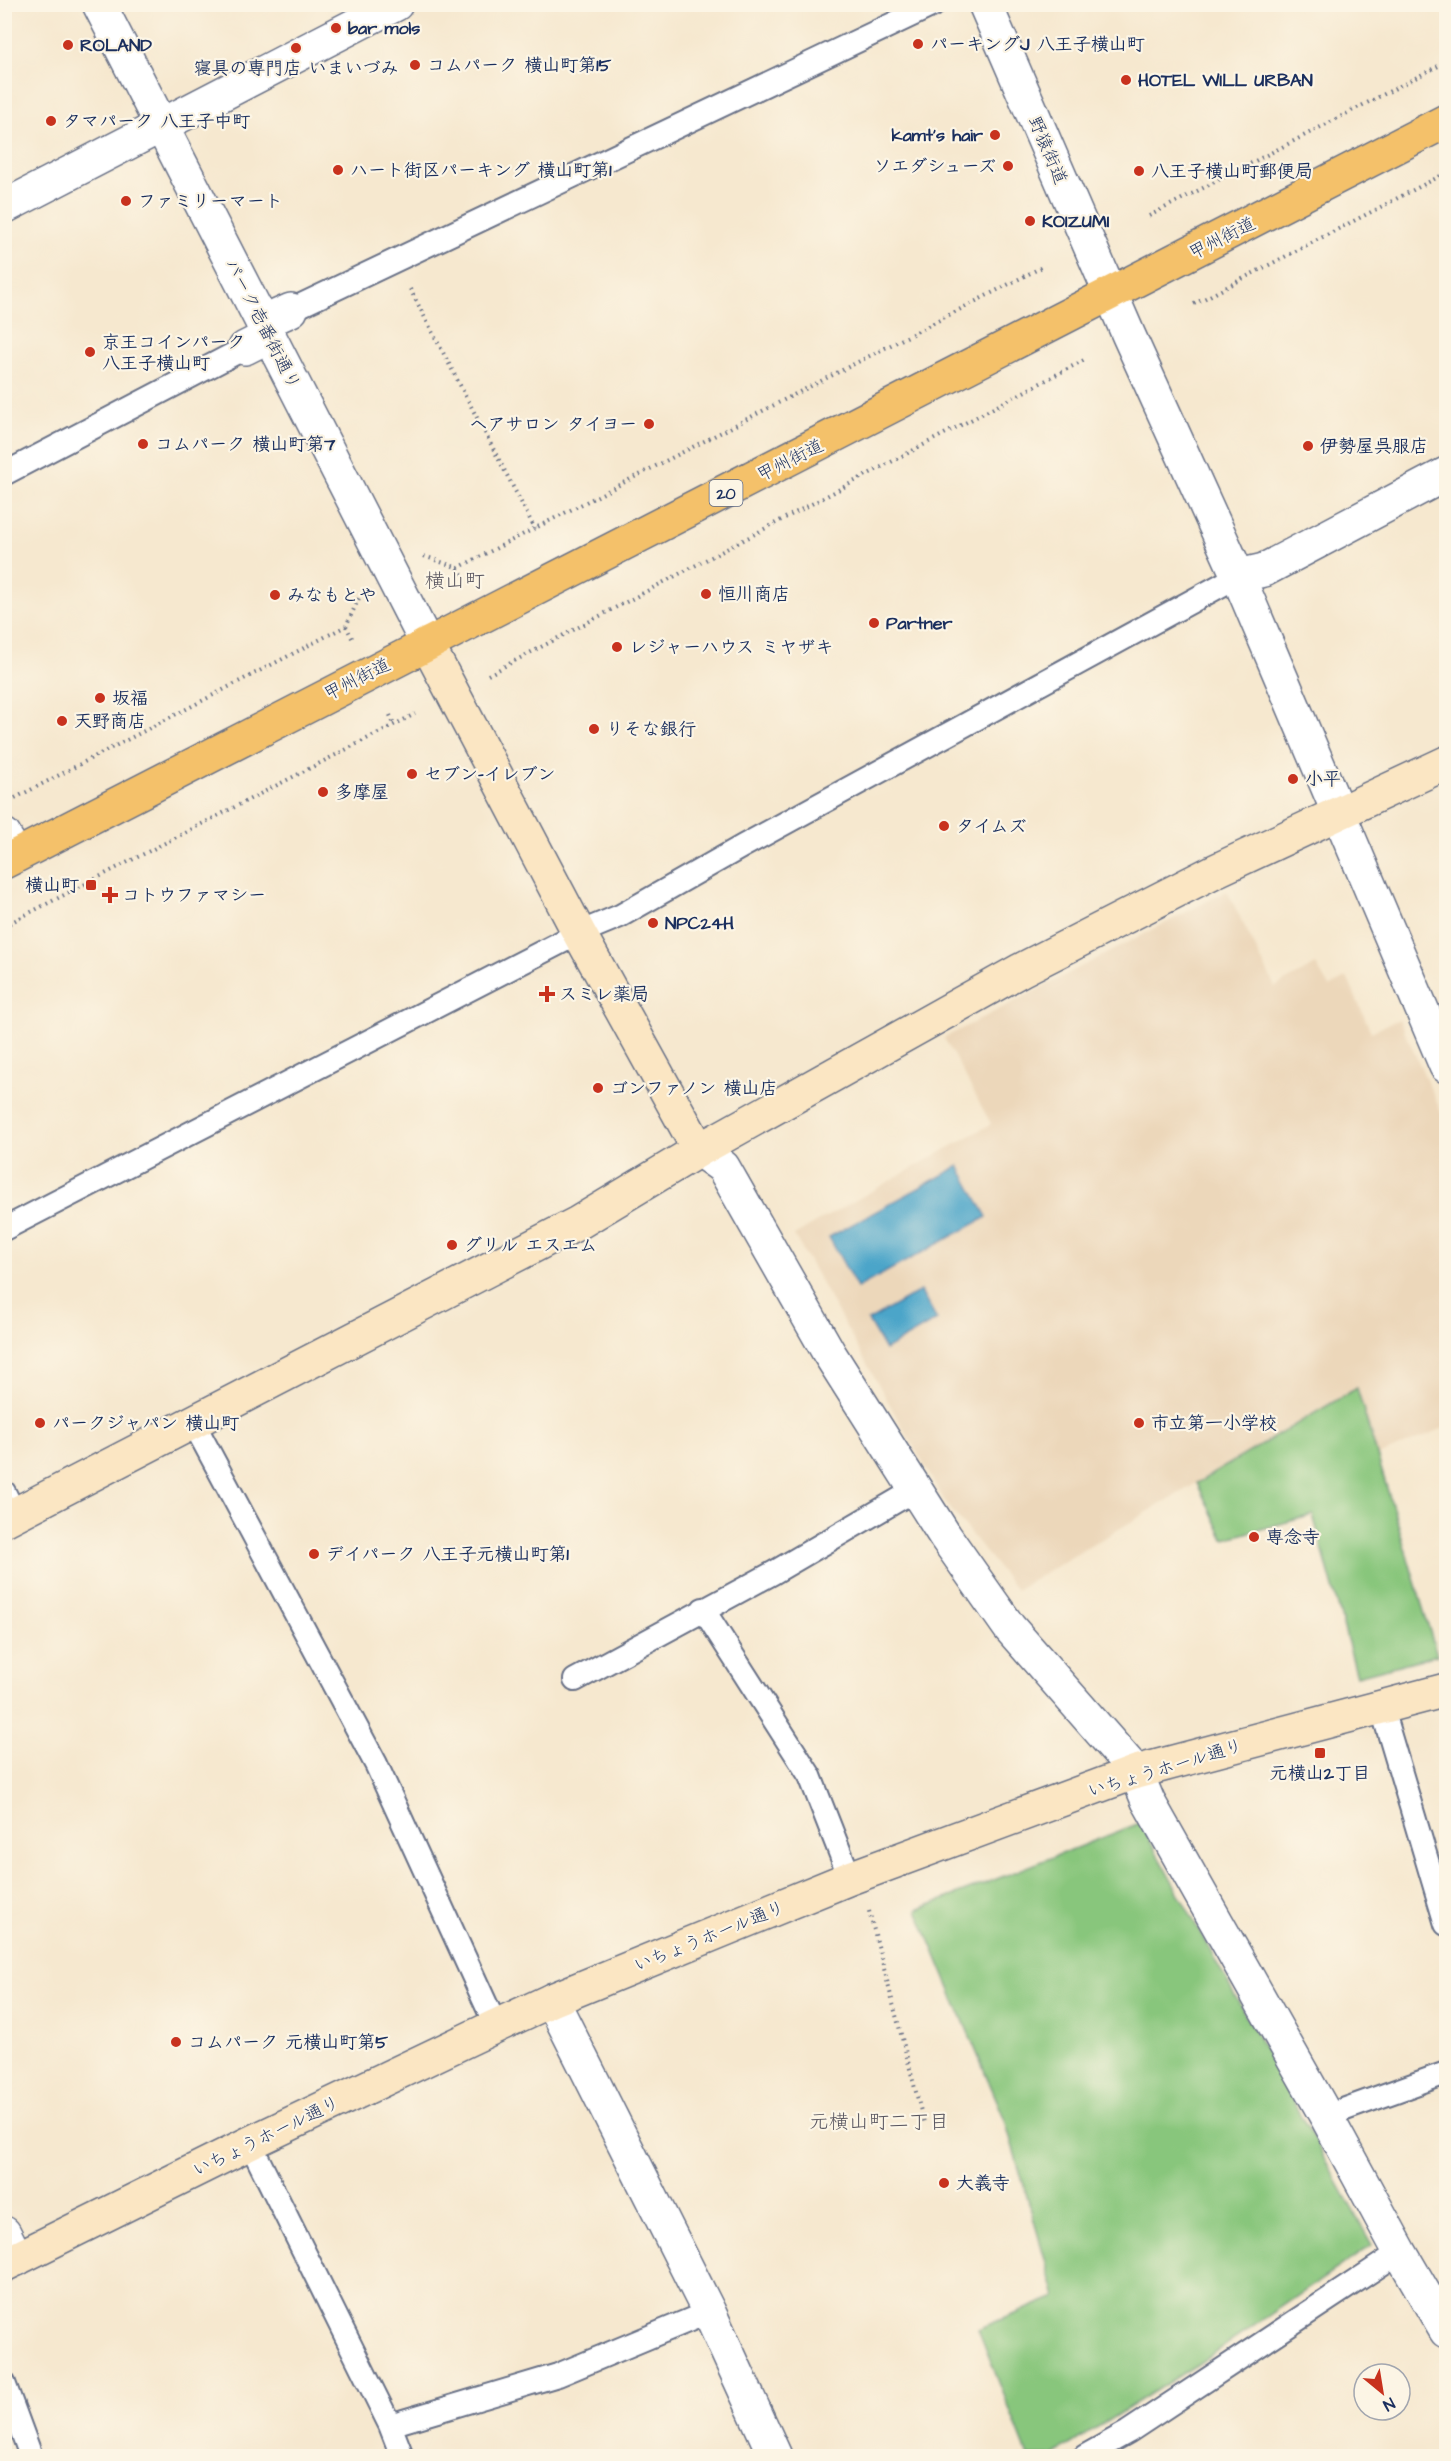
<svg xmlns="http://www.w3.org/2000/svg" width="1451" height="2461" font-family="'Architects Daughter','Klee One',sans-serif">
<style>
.built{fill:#ecd7ba}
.green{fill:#88c67c;stroke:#527a6d;stroke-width:1.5}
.water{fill:#4ba5c9;stroke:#336a94;stroke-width:1.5}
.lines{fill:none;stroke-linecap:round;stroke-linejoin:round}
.lane-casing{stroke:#687086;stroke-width:26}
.street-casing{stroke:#687086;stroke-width:36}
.secondary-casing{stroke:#687086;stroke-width:36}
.highway-casing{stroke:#687086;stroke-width:36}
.path{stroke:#687086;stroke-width:4;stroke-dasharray:1.5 4.5;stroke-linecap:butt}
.lane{stroke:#fff;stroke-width:22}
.street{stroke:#fff;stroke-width:33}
.secondary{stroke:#fbe6c3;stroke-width:33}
.highway{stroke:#f4c16a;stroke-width:33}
.poi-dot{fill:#c8321e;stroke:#fcf5e5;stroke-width:2}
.labels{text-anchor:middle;stroke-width:4.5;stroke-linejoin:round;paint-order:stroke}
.shield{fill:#fcf5e5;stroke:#5e6a86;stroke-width:1.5}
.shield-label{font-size:16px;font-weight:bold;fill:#1b2f5e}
.poi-label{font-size:18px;font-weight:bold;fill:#1b2f5e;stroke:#fcf5e5;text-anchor:start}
.street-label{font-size:18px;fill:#1b2f5e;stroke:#fcf5e5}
.neighbourhood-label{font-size:20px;fill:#595660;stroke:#fcf5e5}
</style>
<rect width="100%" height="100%" fill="#fcf5e5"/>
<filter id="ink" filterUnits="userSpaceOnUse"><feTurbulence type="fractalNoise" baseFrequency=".0167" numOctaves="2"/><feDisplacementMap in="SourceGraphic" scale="12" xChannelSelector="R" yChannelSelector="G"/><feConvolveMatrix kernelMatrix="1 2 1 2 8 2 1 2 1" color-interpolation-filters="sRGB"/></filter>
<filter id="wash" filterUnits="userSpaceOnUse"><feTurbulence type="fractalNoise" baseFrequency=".008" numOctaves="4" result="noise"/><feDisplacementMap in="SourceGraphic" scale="24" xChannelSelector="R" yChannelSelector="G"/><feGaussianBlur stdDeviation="1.35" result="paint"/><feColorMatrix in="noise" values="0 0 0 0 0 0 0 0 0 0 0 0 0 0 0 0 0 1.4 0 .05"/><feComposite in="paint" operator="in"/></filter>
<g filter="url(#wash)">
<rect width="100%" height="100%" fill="#f6e8cf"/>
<path class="built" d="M 1227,891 L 1275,987 L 1316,965 L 1329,987 L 1347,977 L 1371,1032 L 1399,1019 L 1446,1123 L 1446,1427 L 1378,1456 L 1357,1388 L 1016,1590 L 945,1502 L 794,1235 L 991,1124 L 944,1038 Z"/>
<path class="green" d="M 1357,1388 L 1437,1655 L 1357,1676 L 1313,1515 L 1224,1539 L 1197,1483 Z
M 1140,1823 L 1372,2245 L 1204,2360 L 1052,2456 L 1028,2456 L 978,2329 L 1056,2297 L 1005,2120 L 917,1910 Z"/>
<path class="water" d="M 959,1166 L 987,1217 L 857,1288 L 829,1237 Z
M 920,1291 L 937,1320 L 885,1350 L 868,1321 Z"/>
</g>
<g filter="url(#ink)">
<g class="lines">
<g class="lane-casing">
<path id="lane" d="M 291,310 L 935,4
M 4,474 L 245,348
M 4,1229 L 579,933 L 620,916 L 743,846 L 1238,576
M 193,1422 L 376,1764 L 496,2026
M 4,1492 L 15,1514
M 703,1609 L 810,1776 L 850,1878
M 575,1680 L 773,1573 L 915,1490
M 1381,1706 L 1446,1924
M 1326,2116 L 1446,2073
M 250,2143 L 390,2425 L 402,2456
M 4,2383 L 31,2456
M 390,2425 L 558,2375 L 709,2312
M 1085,2456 L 1128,2432 L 1400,2252"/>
</g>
<g class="street-casing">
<path id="street" d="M 99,4 L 427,644
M 985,4 L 1129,336 L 1238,576 L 1446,1066
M 4,207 L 396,4
M 262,323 L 291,310
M 245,348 L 269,336
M 1238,576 L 1264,570 L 1446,474
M 4,835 L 16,855
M 699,1150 L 723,1167 L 829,1353 L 945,1536 L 1009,1627 L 1136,1772 L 1148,1801 L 1326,2116 L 1400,2252 L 1446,2331
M 552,2000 L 709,2312 L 775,2456
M 4,2233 L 17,2259"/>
</g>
<g class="secondary-casing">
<path id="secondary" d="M 427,644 L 579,933 L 699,1150
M 4,1520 L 578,1223 L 699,1150 L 1021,970 L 1215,871 L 1446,763
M 4,2265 L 250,2143 L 496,2026 L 552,2000 L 850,1878 L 1136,1772 L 1446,1690"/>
</g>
<g class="highway-casing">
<path id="highway" d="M 4,862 C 484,613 967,370 1446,121"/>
</g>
<path class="path" d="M 1149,216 L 1446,62
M 410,289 L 535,529
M 1194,304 L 1446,173
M 424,556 L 458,568 L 464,578
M 458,568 L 1044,266
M 346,626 L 353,640
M 488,675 L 1086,359
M 390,715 L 394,724
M 15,798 L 346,626 L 360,596
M 4,926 L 415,714
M 869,1911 L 924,2123"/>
<use href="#lane" class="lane"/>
<use href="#street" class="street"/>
<use href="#secondary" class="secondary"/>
<use href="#highway" class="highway"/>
</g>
</g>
<g class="poi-dot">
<circle cx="336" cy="28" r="6"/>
<circle cx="918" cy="44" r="6"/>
<circle cx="68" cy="45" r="6"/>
<circle cx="296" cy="48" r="6"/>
<circle cx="415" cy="65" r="6"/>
<circle cx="1126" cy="80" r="6"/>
<circle cx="51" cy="121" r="6"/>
<circle cx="995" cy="135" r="6"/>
<circle cx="1008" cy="166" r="6"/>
<circle cx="338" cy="170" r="6"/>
<circle cx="1139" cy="171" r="6"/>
<circle cx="126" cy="201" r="6"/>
<circle cx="1030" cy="221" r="6"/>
<circle cx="90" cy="352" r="6"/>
<circle cx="649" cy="424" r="6"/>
<circle cx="143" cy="444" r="6"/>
<circle cx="1308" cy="446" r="6"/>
<circle cx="706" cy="594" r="6"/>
<circle cx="275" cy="595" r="6"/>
<circle cx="874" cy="623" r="6"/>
<circle cx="617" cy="647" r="6"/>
<circle cx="100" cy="698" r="6"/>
<circle cx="62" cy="721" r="6"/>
<circle cx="594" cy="729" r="6"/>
<circle cx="412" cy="774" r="6"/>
<circle cx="1293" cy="779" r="6"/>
<circle cx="323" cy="792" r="6"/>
<circle cx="944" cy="826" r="6"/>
<rect x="85" y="879" width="12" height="12" rx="3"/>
<path d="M107 886h6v6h6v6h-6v6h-6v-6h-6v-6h6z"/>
<circle cx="653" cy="923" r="6"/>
<path d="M544 985h6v6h6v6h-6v6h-6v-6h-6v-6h6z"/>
<circle cx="598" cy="1088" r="6"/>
<circle cx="452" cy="1245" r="6"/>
<circle cx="40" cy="1423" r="6"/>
<circle cx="1139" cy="1423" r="6"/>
<circle cx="1254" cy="1537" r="6"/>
<circle cx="314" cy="1554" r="6"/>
<rect x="1314" y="1747" width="12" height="12" rx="3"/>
<circle cx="176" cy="2042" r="6"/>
<circle cx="944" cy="2183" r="6"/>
</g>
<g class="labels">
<rect class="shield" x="709.5" y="480" width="33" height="26" rx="4.5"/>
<g class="shield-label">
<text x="726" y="499">20</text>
</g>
<g class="poi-label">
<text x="348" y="34">bar mols</text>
<text x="930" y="50">パーキングJ 八王子横山町</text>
<text x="80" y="51">ROLAND</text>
<text x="427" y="71">コムパーク 横山町第15</text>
<text x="296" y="74" text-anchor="middle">寝具の専門店 いまいづみ</text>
<text x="1138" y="86">HOTEL WILL URBAN</text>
<text x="63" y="127">タマパーク 八王子中町</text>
<text x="983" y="141" text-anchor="end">kamt's hair</text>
<text x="996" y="172" text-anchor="end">ソエダシューズ</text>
<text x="350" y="176">ハート街区パーキング 横山町第1</text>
<text x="1151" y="177">八王子横山町郵便局</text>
<text x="138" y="207">ファミリーマート</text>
<text x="1042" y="227">KOIZUMI</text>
<text x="102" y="348">京王コインパーク<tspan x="102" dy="21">八王子横山町</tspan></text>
<text x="637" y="430" text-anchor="end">ヘアサロン タイヨー</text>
<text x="155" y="450">コムパーク 横山町第7</text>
<text x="1320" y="452">伊勢屋呉服店</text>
<text x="718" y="600">恒川商店</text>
<text x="287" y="601">みなもとや</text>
<text x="886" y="629">Partner</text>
<text x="629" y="653">レジャーハウス ミヤザキ</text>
<text x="112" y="704">坂福</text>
<text x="74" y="727">天野商店</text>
<text x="606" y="735">りそな銀行</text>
<text x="424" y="780">セブン-イレブン</text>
<text x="1305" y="785">小平</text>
<text x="335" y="798">多摩屋</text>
<text x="956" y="832">タイムズ</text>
<text x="79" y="891" text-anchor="end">横山町</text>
<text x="122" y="901">コトウファマシー</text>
<text x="665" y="929">NPC24H</text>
<text x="559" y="1000">スミレ薬局</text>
<text x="610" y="1094">ゴンファノン 横山店</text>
<text x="464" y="1251">グリル エスエム</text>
<text x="52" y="1429">パークジャパン 横山町</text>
<text x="1151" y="1429">市立第一小学校</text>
<text x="1266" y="1543">専念寺</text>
<text x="326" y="1560">デイパーク 八王子元横山町第1</text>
<text x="1320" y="1779" text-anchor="middle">元横山2丁目</text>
<text x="188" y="2048">コムパーク 元横山町第5</text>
<text x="956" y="2189">大義寺</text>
</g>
<g class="street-label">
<text transform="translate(1048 150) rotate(67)" y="6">野猿街道</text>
<text transform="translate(1222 238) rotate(-27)" y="6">甲州街道</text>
<text transform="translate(263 324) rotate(63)" y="6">パーク壱番街通り</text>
<text transform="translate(790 460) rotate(-27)" y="6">甲州街道</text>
<text transform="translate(357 679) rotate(-27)" y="6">甲州街道</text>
<text transform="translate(1165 1768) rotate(-17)" y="6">いちょうホール通り</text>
<text transform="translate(709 1936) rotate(-22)" y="6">いちょうホール通り</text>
<text transform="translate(266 2136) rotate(-26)" y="6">いちょうホール通り</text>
</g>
<g class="neighbourhood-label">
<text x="455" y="587">横山町</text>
<text x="879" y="2128">元横山町二丁目</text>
</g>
</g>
<rect width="1451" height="2461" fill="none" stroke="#fcf5e5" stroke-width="24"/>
<g transform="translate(1382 2392) rotate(150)"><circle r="28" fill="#fcf5e5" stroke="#a2a6af" stroke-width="1.5"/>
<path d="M0-4.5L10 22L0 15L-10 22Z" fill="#c8321e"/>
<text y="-9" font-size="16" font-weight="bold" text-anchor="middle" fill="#1b2f5e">N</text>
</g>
</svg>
